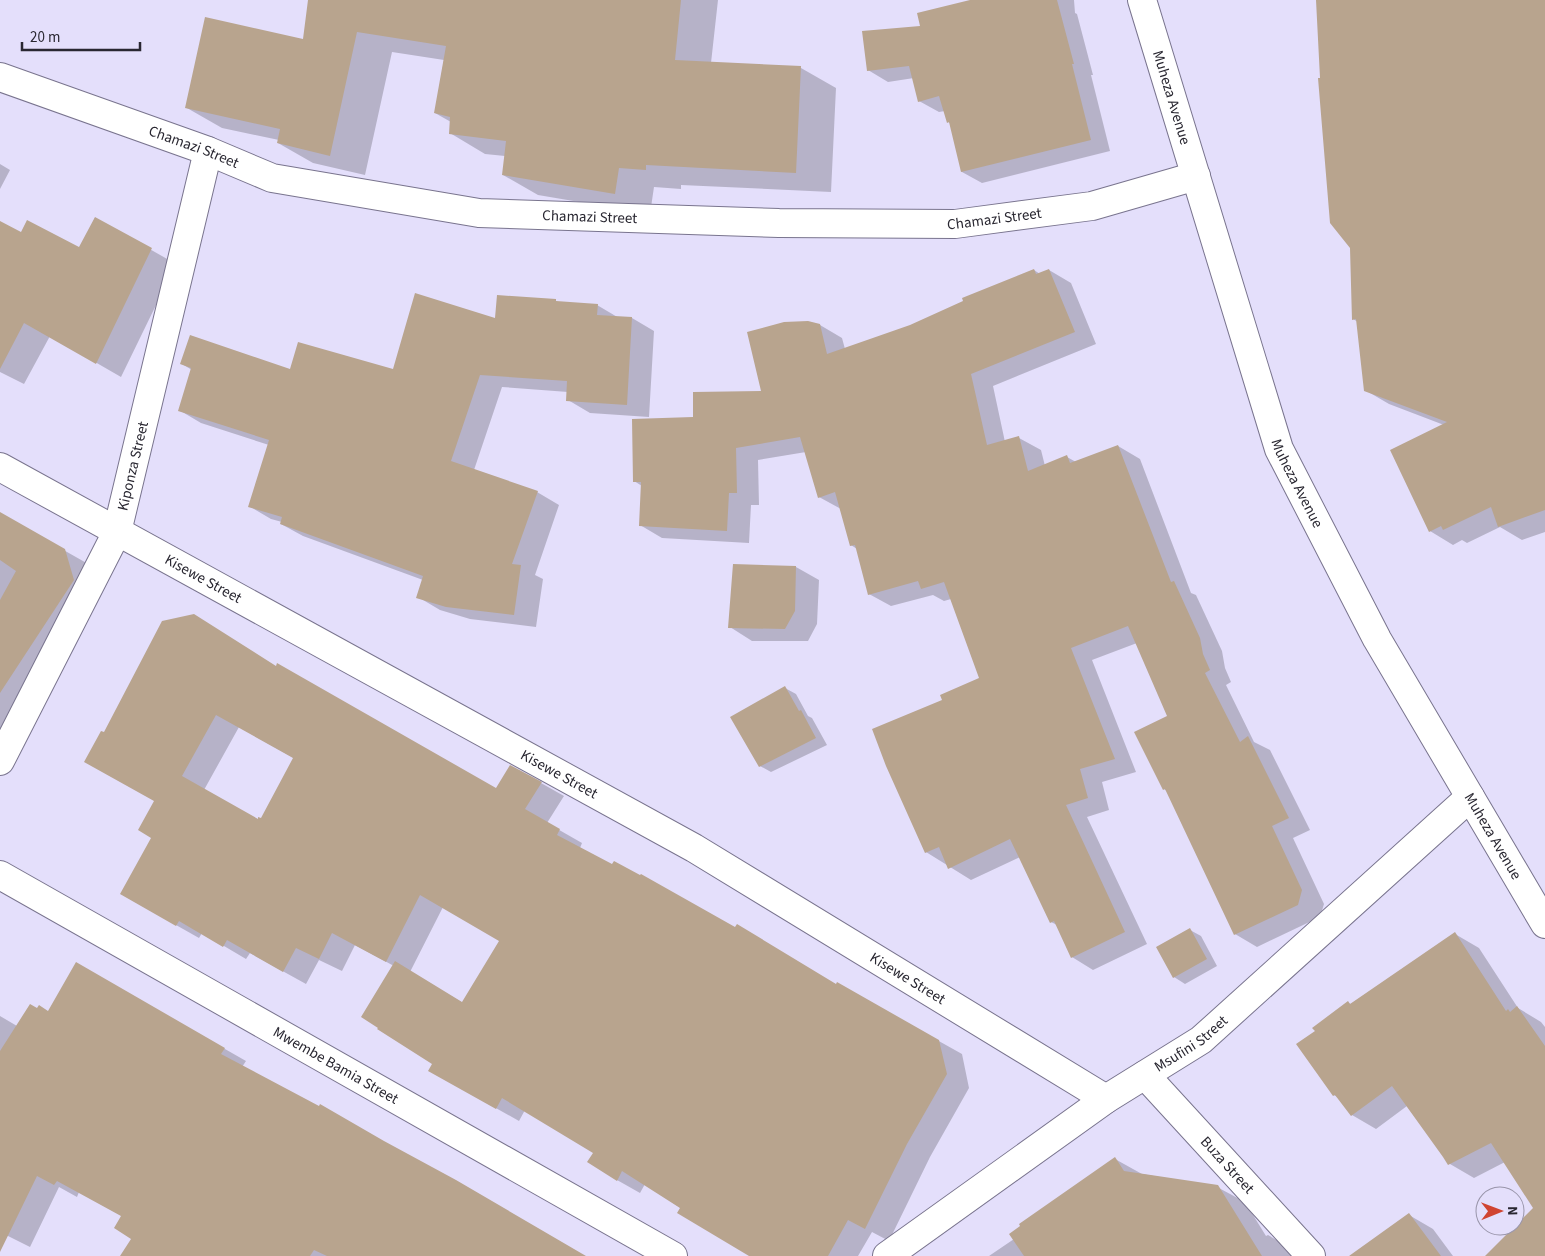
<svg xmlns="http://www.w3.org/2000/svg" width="1545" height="1256" font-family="'Source Sans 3',sans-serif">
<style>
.shadow{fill:#0003;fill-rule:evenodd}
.building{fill:#b8a48e;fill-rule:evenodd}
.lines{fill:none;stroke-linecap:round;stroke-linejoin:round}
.street-casing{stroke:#79748e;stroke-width:30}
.secondary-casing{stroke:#79748e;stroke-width:30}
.street{stroke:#fff;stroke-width:28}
.secondary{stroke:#fff;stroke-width:28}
.labels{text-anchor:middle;stroke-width:5;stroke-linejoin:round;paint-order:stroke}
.street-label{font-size:15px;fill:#292731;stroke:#e4dffb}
</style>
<rect width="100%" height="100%" fill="#e4dffb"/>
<path class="shadow" d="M 309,0 L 718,0 L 711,63 L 801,68 L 836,88 L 831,192 L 681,185 L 681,189 L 654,187 L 650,214 L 538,195 L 503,175 L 505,156 L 485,154 L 450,133 L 451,122 L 435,113 L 444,60 L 392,52 L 365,175 L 313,163 L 278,143 L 279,140 L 222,128 L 187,108 L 304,40 Z
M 976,0 L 1074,0 L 1075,13 L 1077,14 L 1093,75 L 1091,75 L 1110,151 L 982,183 L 962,172 L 950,123 L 948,122 L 945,111 L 939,112 L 919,101 L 914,78 L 888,82 L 868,70 L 922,27 Z
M 1318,0 L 1545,0 L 1545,532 L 1522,540 L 1500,527 L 1467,543 L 1462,540 L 1453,545 L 1430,531 L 1444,425 L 1389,404 L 1365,390 L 1358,322 L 1353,319 L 1351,248 L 1321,79 Z
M 0,164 L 10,170 L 0,189 Z
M 95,218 L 176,264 L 121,377 L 50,336 L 24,384 L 0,372 L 0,222 L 21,233 L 80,249 Z
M 1034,270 L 1040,274 L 1049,270 L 1071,283 L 1096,344 L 993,386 L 1005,442 L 1019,438 L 1041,450 L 1045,466 L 1067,457 L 1076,462 L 1118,446 L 1140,459 L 1191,593 L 1196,595 L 1222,651 L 1225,668 L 1231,682 L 1226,685 L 1254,742 L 1270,750 L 1310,830 L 1293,838 L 1324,904 L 1320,917 L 1257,947 L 1235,934 L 1167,791 L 1164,789 L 1169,716 L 1137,643 L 1092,660 L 1136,772 L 1102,782 L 1109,810 L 1087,817 L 1147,944 L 1093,970 L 1072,957 L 1057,925 L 1051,922 L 1020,857 L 971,880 L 926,852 L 944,701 L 981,679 L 951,599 L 944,601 L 933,595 L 891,606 L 869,594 L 857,549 L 851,545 L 841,509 L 819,497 L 806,452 L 758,460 L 759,505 L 751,505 L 749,543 L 662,538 L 640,525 L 642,486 L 634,481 L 695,418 L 762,392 L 820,325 L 842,338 L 845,349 L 910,326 Z
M 498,296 L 556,301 L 560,303 L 597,305 L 619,318 L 632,318 L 654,331 L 649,417 L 590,413 L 568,400 L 568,392 L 502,387 L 474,470 L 537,492 L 559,505 L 535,575 L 543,579 L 536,627 L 470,619 L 440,610 L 418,597 L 423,580 L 303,536 L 281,524 L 282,522 L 271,519 L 249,506 L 269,445 L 201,423 L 179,410 L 192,370 L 182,364 L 291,371 L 394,370 L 496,320 Z
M 0,514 L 90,565 L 0,764 Z
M 796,567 L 819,580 L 817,624 L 808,641 L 752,641 L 730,627 Z
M 277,667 L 496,789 L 541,783 L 564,796 L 547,823 L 582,843 L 580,848 L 837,985 L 837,984 L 962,1054 L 969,1088 L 930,1157 L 889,1241 L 872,1232 L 858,1256 L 752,1256 L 645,1184 L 640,1193 L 617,1180 L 595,1152 L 525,1110 L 519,1121 L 430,1071 L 434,1063 L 394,966 L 355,945 L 342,971 L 319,960 L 306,984 L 250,953 L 246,959 L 202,933 L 199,938 L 121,894 L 153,837 L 156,801 L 104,734 ZM 239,727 L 294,758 L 261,820 L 258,820 L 204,790 ZM 443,907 L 501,941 L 463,1003 L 410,972 Z
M 785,688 L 796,694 L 808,716 L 812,718 L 827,745 L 771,772 L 760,766 Z
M 1190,930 L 1201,936 L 1217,966 L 1185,984 L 1174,977 L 1158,948 Z
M 1455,934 L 1479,948 L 1518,1008 L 1541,1022 L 1545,1027 L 1545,1256 L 1487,1256 L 1534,1208 L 1505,1162 L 1474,1178 L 1450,1164 L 1407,1106 L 1376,1129 L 1352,1115 L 1339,1098 L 1334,1095 L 1317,1031 L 1348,1003 L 1351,1004 Z
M 76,964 L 246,1061 L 242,1067 L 582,1256 L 122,1256 L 133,1238 L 122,1216 L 79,1192 L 77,1197 L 59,1187 L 30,1247 L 0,1232 L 0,1016 L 17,1026 L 38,1009 L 49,1012 Z
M 1115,1159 L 1142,1174 L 1217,1187 L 1245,1202 L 1266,1236 L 1268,1235 L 1295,1251 L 1299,1256 L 989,1256 L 1014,1239 Z
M 1409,1215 L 1433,1229 L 1453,1256 L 1376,1256 Z"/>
<path class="building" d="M 308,0 L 681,0 L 675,60 L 801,66 L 796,173 L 646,165 L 646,170 L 619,168 L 615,194 L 502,175 L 506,141 L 449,134 L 450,117 L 434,113 L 446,46 L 357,32 L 330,156 L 277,143 L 280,129 L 185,108 L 205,17 L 303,39 Z
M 970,0 L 1057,0 L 1074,64 L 1072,64 L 1091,140 L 961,172 L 949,122 L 947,123 L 939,96 L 918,102 L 909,66 L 867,71 L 862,31 L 920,26 L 917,13 Z
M 1316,0 L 1545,0 L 1545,510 L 1498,527 L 1491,507 L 1443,530 L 1441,526 L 1429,532 L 1390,450 L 1447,422 L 1364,391 L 1356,319 L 1352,320 L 1350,248 L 1330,223 L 1318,78 L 1320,78 Z
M 95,217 L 152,248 L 96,364 L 24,323 L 0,369 L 0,221 L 21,232 L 27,220 L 79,247 Z
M 1034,269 L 1036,274 L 1049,269 L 1075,332 L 971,374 L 987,445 L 1019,436 L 1028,471 L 1067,455 L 1070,463 L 1118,445 L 1171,582 L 1174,581 L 1200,638 L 1203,654 L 1210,670 L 1205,673 L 1240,742 L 1248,736 L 1289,818 L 1272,826 L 1302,890 L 1298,905 L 1234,935 L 1165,789 L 1163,790 L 1134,732 L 1167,716 L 1128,626 L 1071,648 L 1115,759 L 1080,769 L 1088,798 L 1066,805 L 1125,932 L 1071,958 L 1054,921 L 1050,923 L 1010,839 L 948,869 L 939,847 L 925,853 L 886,766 L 872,729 L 942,700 L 940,695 L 979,678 L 944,582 L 921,589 L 918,581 L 868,595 L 855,545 L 850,546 L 835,492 L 818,498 L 800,437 L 736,448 L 737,493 L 729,493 L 727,531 L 639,526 L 641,482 L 633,482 L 632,419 L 693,417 L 693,392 L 761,391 L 747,332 L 784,322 L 808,321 L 820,324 L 827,354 L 910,325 L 963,301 L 962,298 Z
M 415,293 L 495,318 L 497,295 L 556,299 L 556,301 L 598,304 L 597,315 L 632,317 L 627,405 L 566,401 L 567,381 L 480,375 L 451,461 L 538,491 L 512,564 L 521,565 L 514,615 L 446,607 L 416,598 L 423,576 L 280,524 L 282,517 L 248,507 L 269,440 L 178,411 L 191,368 L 180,364 L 190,335 L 290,369 L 298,342 L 393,369 Z
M 0,512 L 65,549 L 74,580 L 0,693 L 0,600 L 16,571 L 0,560 Z
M 733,564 L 796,566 L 795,611 L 785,629 L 728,628 Z
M 194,614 L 276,666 L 277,663 L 496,788 L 510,765 L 542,782 L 525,809 L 560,829 L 557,835 L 612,864 L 614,861 L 640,875 L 641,874 L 735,927 L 737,924 L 836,984 L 837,982 L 939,1040 L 947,1074 L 907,1144 L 865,1229 L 848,1220 L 828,1256 L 749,1256 L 677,1213 L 680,1208 L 622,1171 L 617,1181 L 587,1162 L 593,1153 L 502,1098 L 496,1109 L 428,1071 L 432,1064 L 377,1029 L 378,1028 L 361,1017 L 395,961 L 462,1002 L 499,941 L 420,895 L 386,962 L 332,933 L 319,959 L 296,948 L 283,972 L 227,940 L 223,947 L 179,921 L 176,926 L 120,894 L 151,838 L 138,830 L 154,801 L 84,762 L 101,731 L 104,732 L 162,621 ZM 216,715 L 293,758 L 261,818 L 258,817 L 258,819 L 182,776 Z
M 785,686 L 799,711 L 801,710 L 816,738 L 759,767 L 730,717 Z
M 1190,928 L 1207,959 L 1173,978 L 1156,947 Z
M 1455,932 L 1506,1011 L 1508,1009 L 1510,1012 L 1517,1006 L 1545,1046 L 1545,1256 L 1485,1256 L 1533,1208 L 1491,1143 L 1448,1165 L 1443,1157 L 1392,1086 L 1351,1116 L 1335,1095 L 1333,1096 L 1296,1044 L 1315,1031 L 1312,1028 L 1348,1001 L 1350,1004 Z
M 76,962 L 225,1048 L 221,1054 L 319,1106 L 320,1104 L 384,1141 L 456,1180 L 586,1256 L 327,1256 L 314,1250 L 310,1256 L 120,1256 L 131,1239 L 114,1228 L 121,1216 L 57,1181 L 54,1185 L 37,1176 L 0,1252 L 0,1051 L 30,1004 L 37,1008 L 39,1005 L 48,1011 Z
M 1115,1157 L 1124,1171 L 1218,1185 L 1262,1256 L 1024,1256 L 1009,1234 L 1020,1226 L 1019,1224 Z
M 1409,1213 L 1441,1256 L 1349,1256 Z"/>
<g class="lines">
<g class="street-casing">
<g id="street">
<path id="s1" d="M 0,77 L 208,151 L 272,178 L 479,213 L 779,223 L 955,224 L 1092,206 L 1196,176"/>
<path id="s2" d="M 0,467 L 694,848 L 1106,1099"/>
<path id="s3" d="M 0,761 L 117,532 L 208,151"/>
<path id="s4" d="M 0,875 L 673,1256"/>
<path id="s5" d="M 1145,1075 L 1311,1256"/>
<path id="s6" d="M 887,1256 L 1106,1099 L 1201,1040 L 1470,797"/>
</g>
</g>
<g class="secondary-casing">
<g id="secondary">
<path id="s7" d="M 1142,0 L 1279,449 L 1377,639 L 1545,924"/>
</g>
</g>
<use href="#street" class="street"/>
<use href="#secondary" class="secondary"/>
</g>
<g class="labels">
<g class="street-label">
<text dy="5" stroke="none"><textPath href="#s7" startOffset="102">Muheza Avenue</textPath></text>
<text dy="5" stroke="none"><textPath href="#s1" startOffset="206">Chamazi Street</textPath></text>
<text dy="5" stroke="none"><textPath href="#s1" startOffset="611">Chamazi Street</textPath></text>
<text dy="5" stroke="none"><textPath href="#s1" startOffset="1016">Chamazi Street</textPath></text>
<text dy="5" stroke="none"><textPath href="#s3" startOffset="325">Kiponza Street</textPath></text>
<text dy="5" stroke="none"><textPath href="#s7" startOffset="508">Muheza Avenue</textPath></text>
<text dy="5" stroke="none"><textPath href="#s2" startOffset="232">Kisewe Street</textPath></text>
<text dy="5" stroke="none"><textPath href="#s2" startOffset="638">Kisewe Street</textPath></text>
<text dy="5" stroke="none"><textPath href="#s7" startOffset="912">Muheza Avenue</textPath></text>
<text dy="5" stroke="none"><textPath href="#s2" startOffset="1042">Kisewe Street</textPath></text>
<text dy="5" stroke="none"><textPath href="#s6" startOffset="371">Msufini Street</textPath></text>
<text dy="5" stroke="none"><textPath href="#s4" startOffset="386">Mwembe Bamia Street</textPath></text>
<text dy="5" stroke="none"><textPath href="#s5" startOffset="122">Buza Street</textPath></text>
</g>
</g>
<g transform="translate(1500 1211) rotate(89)"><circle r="24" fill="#e4dffb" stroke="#9995aa"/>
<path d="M0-4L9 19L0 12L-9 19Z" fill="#d04431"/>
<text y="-8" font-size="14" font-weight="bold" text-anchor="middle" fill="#292731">N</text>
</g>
<path d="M22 42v8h118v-8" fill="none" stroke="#292731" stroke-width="2.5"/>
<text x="30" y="42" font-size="15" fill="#292731" stroke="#e4dffb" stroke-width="4" paint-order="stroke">20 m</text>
</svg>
